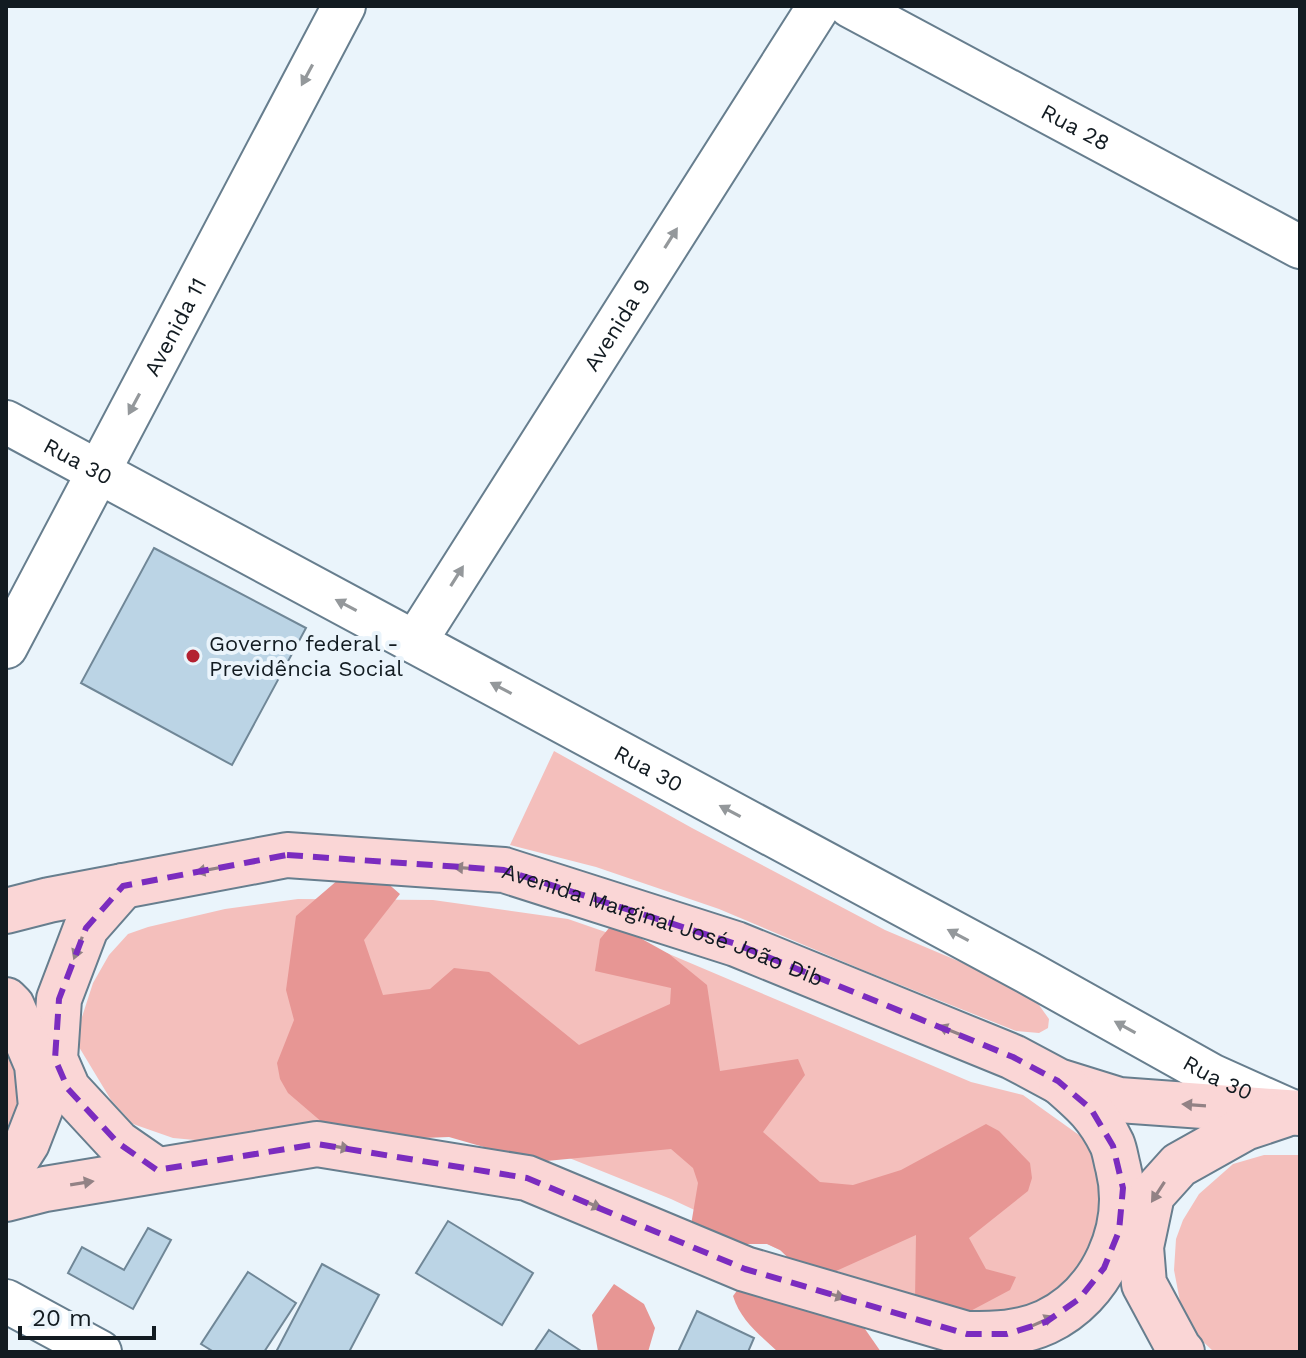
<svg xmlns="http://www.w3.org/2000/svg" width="1306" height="1358" font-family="'Work Sans',sans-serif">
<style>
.green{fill:#f4bfbc}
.forest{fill:#e79694}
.building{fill:#bbd4e5;stroke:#708797;stroke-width:2}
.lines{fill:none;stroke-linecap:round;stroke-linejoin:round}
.street-casing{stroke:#677e8e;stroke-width:46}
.secondary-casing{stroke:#677e8e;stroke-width:48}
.street{stroke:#fff;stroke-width:42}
.secondary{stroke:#fad6d6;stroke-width:44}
.oneway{fill:#94989b}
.oneway2{fill:#928285}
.marked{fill:none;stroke:#7b2cbf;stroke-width:6;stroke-dasharray:16 10;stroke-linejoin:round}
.poi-dot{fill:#b32131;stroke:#eaf4fb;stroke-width:3}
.labels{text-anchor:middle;stroke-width:8;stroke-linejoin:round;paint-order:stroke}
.street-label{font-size:22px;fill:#121b21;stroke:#eaf4fb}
.poi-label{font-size:22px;fill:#121b21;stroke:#eaf4fb;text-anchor:start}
</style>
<rect width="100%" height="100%" fill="#eaf4fb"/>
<path class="green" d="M 554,751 L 692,828 L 885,930 L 1003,980 L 1039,1005 L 1049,1019 L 1048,1028 L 1039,1033 L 1016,1031 L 863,970 L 719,909 L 596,867 L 510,845 Z
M 298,899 L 433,900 L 568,919 L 669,954 L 971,1082 L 1023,1095 L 1086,1140 L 1108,1190 L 1108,1228 L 1058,1301 L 983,1319 L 915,1300 L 780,1250 L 671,1199 L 527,1141 L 344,1119 L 206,1141 L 173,1138 L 133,1124 L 111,1100 L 79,1047 L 81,1020 L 93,983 L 109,955 L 128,934 L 148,927 L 225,909 Z
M 6,1043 L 16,1070 L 17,1104 L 14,1132 L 6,1148 Z
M 1264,1155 L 1300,1155 L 1300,1352 L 1214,1352 L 1196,1335 L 1182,1312 L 1174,1270 L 1176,1239 L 1183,1220 L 1199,1194 L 1233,1164 Z"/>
<path class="forest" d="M 346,873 L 378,875 L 400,894 L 364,940 L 383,995 L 430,989 L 454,968 L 489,972 L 579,1045 L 670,1004 L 671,988 L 595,971 L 600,939 L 609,928 L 624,929 L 669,954 L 707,985 L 720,1071 L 798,1059 L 805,1075 L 763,1132 L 820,1182 L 853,1185 L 901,1170 L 986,1124 L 999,1131 L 1030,1163 L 1032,1178 L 1028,1191 L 969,1238 L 986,1269 L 1016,1277 L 1010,1290 L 946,1324 L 915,1300 L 916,1235 L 825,1276 L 806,1275 L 780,1250 L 767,1244 L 705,1244 L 690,1231 L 698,1183 L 693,1168 L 671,1149 L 536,1162 L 449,1137 L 344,1141 L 288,1093 L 280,1079 L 277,1063 L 294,1020 L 286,990 L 296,916 Z
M 614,1284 L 644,1304 L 655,1328 L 648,1352 L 598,1352 L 592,1315 Z
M 739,1288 L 835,1312 L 865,1329 L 881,1352 L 778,1352 C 759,1334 741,1321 733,1296 Z"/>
<path class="building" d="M 154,548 L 306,628 L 232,765 L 81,683 Z
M 448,1221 L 533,1273 L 502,1325 L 416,1273 Z
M 148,1228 L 171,1240 L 133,1309 L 68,1273 L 82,1247 L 124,1270 Z
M 322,1264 L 379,1295 L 349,1352 L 276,1352 Z
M 248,1272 L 296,1303 L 264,1352 L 214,1352 L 201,1344 Z
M 697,1311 L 754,1338 L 748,1352 L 678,1352 Z
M 549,1330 L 581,1351 L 581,1352 L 534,1352 Z"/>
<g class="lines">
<g class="street-casing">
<g id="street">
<path id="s1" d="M 850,6 L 1300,247"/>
<path id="s2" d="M 6,422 L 1027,972 L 1213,1076 L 1289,1110"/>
<path id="s3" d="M 415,642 L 819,6"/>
<path id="s4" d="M 6,647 L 344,6"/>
<path d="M 6,1301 L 100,1352"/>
</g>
</g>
<g class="secondary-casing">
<g id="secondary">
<path d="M 123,886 L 86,928 L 59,999 L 55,1059 L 68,1089 L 118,1143 L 157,1170"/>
<path id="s5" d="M 6,911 L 49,900 L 287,855 L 504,870 L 736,944 L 1013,1057 L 1058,1081 L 1119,1100 L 1300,1113"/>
<path d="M 6,1000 L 12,1006 L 37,1065 L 41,1107 L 27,1143 L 6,1176"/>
<path d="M 6,1199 L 45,1189 L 317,1144 L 527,1178 L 745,1269 L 967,1334 L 1004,1352"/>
<path d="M 967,1334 C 994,1334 1020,1334 1046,1322 C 1103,1295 1133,1227 1118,1167 C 1116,1160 1115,1151 1112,1144 C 1098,1115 1084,1103 1061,1083"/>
<path d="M 1182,1352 L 1179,1349 L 1144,1284 L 1141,1247 L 1152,1195 L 1179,1165 L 1245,1128 L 1284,1115"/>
</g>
</g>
<use href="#street" class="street"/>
<use href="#secondary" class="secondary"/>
</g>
<defs><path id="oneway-solid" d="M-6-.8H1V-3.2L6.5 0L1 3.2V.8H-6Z" transform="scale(2)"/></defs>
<g class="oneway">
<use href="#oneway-solid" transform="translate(307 75) rotate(118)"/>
<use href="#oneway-solid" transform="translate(671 238) rotate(-58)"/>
<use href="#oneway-solid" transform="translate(134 404) rotate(118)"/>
<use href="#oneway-solid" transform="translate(457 576) rotate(-58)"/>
<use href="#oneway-solid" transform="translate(346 605) rotate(-152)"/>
<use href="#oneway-solid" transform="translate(501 688) rotate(-152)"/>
<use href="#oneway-solid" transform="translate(730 811) rotate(-152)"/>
<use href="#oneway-solid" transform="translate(958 935) rotate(-152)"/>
<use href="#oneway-solid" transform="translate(1125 1027) rotate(-151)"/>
</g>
<g class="oneway2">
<use href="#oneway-solid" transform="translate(465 868) rotate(-176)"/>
<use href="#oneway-solid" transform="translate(207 870) rotate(169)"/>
<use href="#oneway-solid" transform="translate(78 948) rotate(111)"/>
<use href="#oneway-solid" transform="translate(949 1030) rotate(-158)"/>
<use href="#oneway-solid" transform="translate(1194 1105) rotate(-176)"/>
<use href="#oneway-solid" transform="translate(339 1147) rotate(9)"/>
<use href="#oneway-solid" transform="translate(82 1183) rotate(-9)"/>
<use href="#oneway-solid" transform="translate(1158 1192) rotate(123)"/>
<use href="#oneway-solid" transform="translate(591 1204) rotate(23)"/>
<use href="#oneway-solid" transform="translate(834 1295) rotate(16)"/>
<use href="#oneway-solid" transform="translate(1043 1321) rotate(-24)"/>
</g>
<path class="marked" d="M 287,855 L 504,870 L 736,944 L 1013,1057 L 1058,1081 L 1091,1109 L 1113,1146 L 1123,1188 L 1119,1231 L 1104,1268 L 1079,1299 L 1046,1322 L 1007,1334 L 967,1334 L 745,1269 L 527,1178 L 317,1144 L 157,1170 L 118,1143 L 68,1089 L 55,1059 L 59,999 L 86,928 L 123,886 Z"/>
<circle class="poi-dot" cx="193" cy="656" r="8"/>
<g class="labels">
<g class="street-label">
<text dy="8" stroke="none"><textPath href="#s1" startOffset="256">Rua 28</textPath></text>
<text dy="8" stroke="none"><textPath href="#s3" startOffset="376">Avenida 9</textPath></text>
<text dy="8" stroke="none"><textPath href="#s4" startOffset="362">Avenida 11</textPath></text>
<text dy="8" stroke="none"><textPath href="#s2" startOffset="82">Rua 30</textPath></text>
<text dy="8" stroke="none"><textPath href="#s2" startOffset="730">Rua 30</textPath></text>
<text dy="8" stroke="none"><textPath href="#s5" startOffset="672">Avenida Marginal José João Dib</textPath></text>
<text dy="8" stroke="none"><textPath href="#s2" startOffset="1378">Rua 30</textPath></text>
</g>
<g class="poi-label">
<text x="209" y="651">Governo federal -<tspan x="209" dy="25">Previdência Social</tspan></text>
</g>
</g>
<rect width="1306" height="1358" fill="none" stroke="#121b21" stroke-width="16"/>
<path d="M20 1326v12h134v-12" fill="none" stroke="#121b21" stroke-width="4"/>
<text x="32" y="1326" font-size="24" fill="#121b21" stroke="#eaf4fb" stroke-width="6" paint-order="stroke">20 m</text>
</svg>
